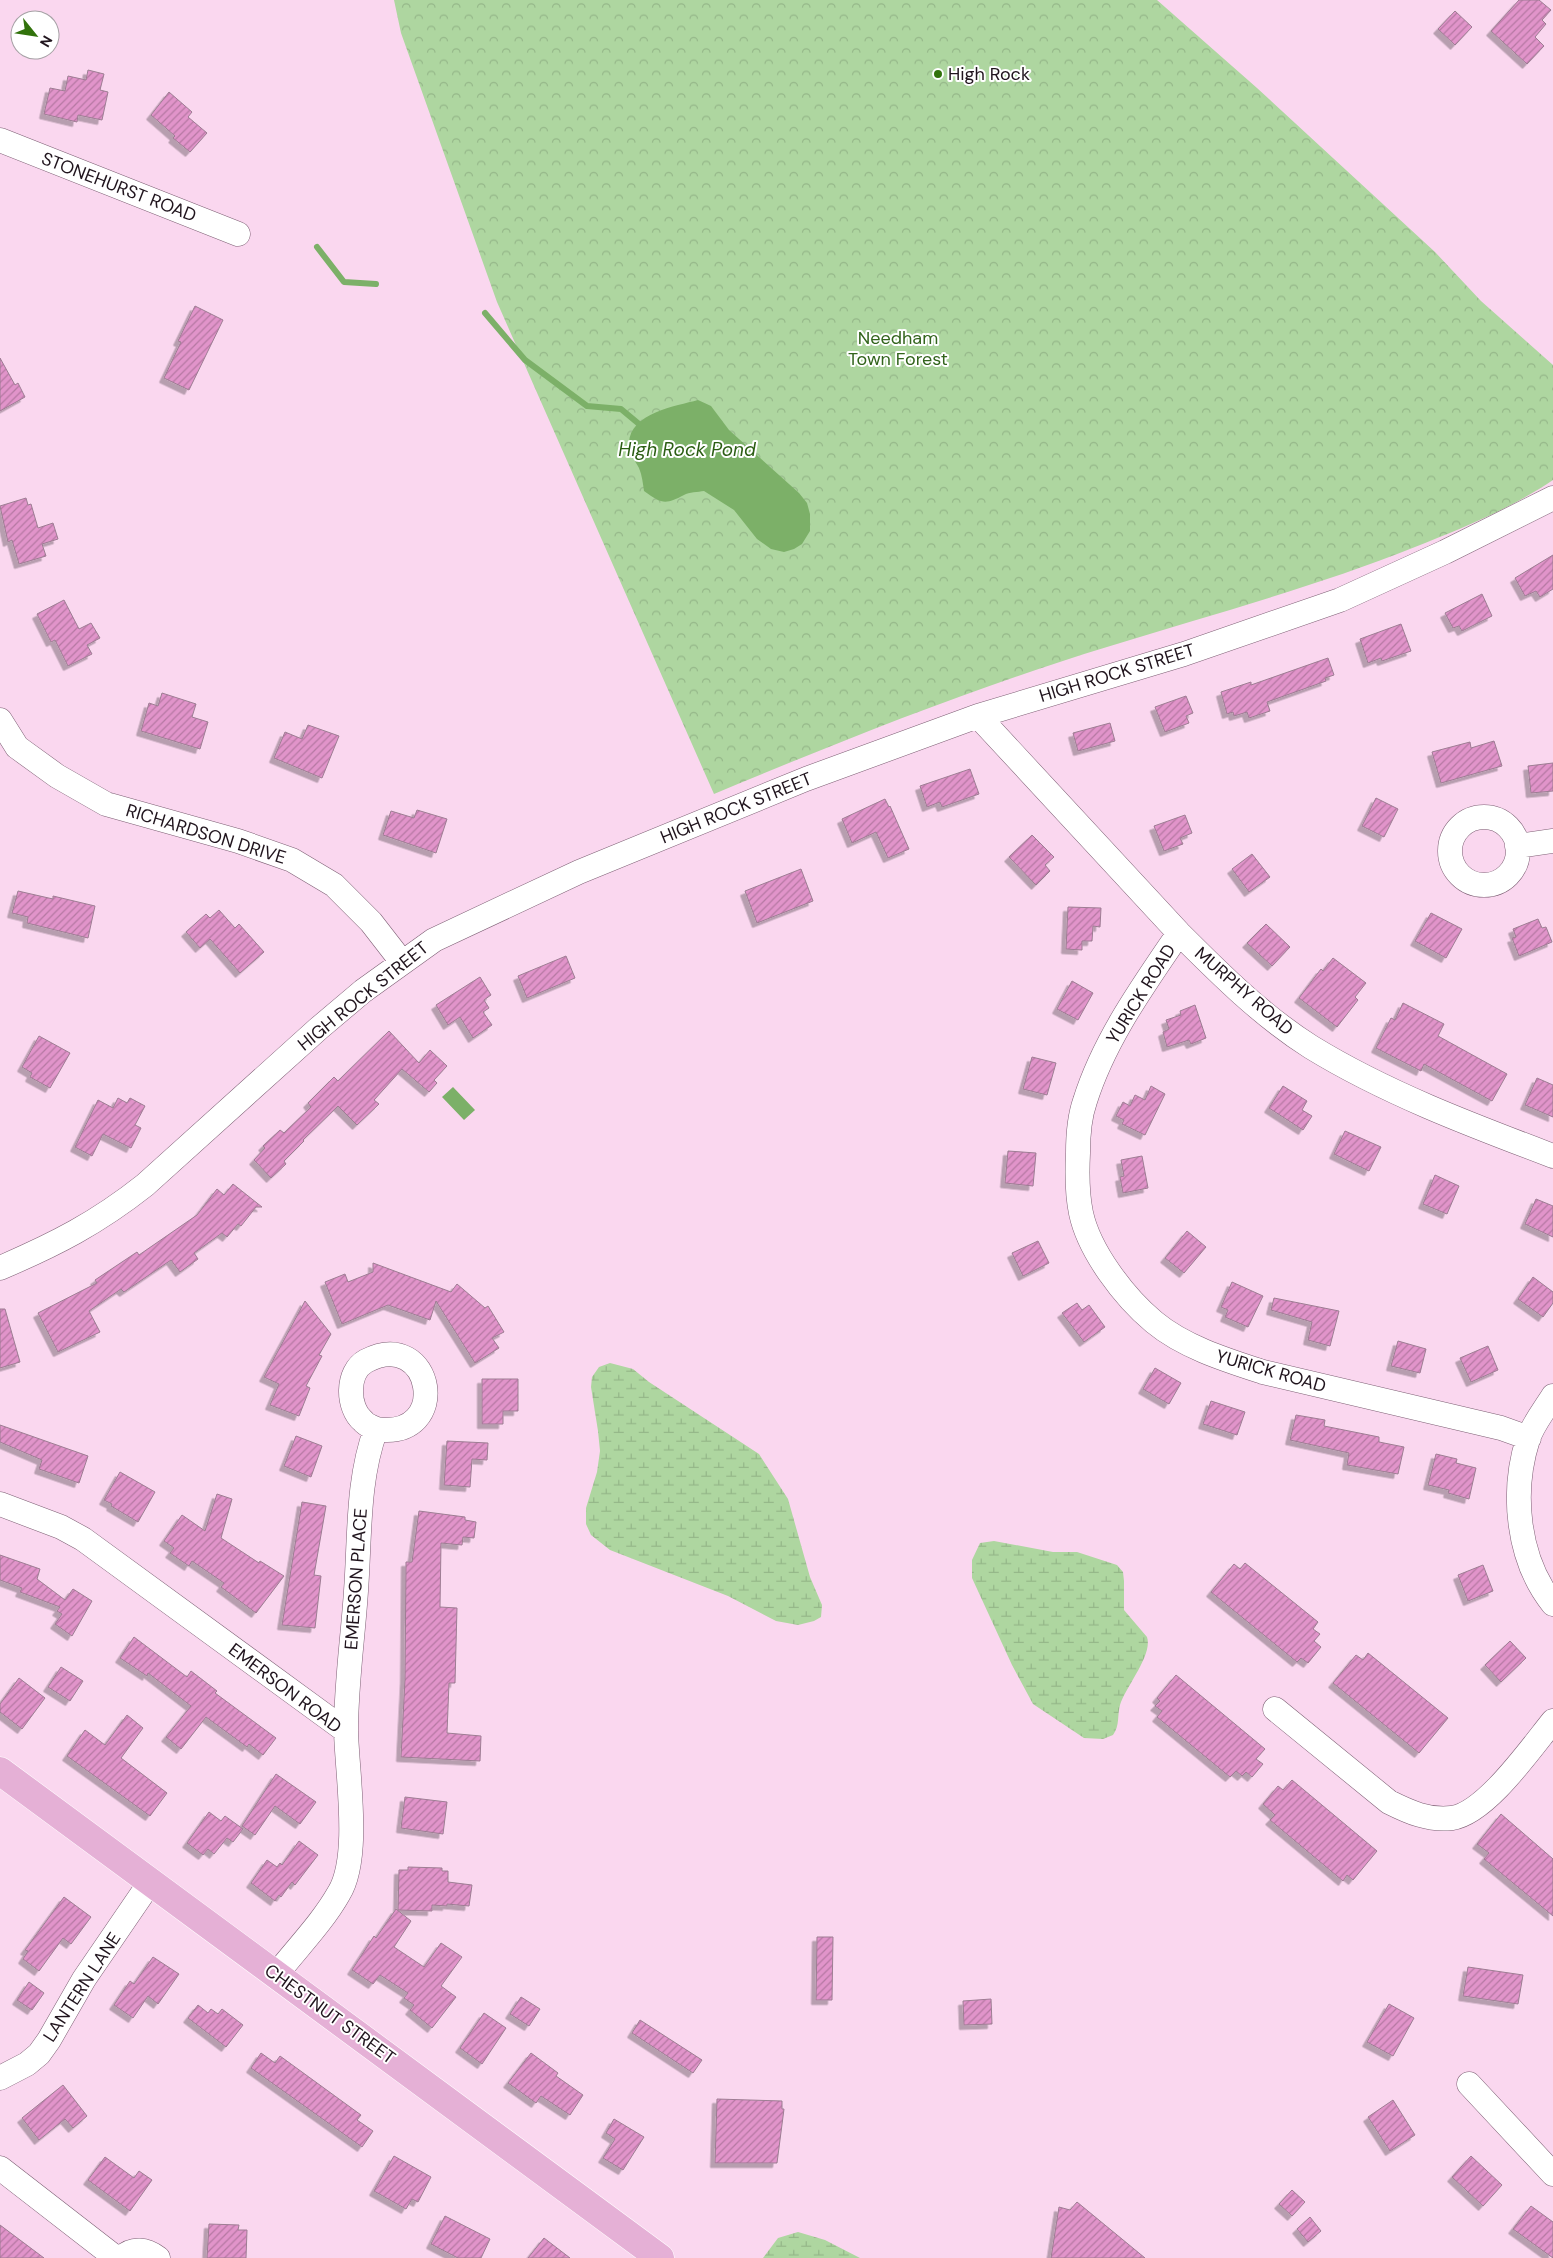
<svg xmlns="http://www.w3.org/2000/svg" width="1553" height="2258" font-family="'DM Sans',sans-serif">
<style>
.forest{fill:url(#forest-crowns)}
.wetland{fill:url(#wetland-marsh)}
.water{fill:#7cb068}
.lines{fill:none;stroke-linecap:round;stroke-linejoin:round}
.stream{stroke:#7cb068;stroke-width:6}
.building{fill:url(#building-hatch);stroke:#9d7d93;filter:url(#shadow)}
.minor-casing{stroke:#7d5f74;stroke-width:25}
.major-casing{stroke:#fff;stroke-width:29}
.minor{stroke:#fff;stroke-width:24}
.major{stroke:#e5b0d6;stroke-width:28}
.poi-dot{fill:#31720b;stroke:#fff;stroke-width:2}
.labels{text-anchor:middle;stroke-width:4;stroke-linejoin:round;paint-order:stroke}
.poi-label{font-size:18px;fill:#20141d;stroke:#fff;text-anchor:start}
.street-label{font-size:18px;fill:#20141d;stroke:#fff}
.park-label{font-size:18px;fill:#32641c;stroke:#fff}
.water-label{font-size:19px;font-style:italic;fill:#2c5e14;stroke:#fff}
</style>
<defs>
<pattern id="forest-crowns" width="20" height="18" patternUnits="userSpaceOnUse" patternTransform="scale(1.25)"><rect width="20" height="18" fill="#aed6a0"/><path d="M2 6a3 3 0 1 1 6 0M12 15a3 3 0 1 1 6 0" fill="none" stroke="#95b789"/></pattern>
<pattern id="wetland-marsh" width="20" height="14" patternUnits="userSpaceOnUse" patternTransform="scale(1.25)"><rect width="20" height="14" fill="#aed6a0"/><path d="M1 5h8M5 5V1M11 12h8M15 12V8" fill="none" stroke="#95b789"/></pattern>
<pattern id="building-hatch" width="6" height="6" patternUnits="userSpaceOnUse" patternTransform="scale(1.25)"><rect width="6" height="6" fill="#e194ca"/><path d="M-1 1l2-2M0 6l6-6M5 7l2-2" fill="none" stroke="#b678a3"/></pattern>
<filter id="shadow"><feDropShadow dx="-4.5" dy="4.5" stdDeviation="0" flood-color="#0004"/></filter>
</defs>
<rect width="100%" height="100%" fill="#fad7ef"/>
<path class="forest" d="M 394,0 L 1157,0 L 1257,88 L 1435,252 L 1481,301 L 1553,365 L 1553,480 C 1510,509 1463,528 1415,547 C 1315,587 1210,615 1107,647 C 973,688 843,740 714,794 L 497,302 L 401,33 Z"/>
<path class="wetland" d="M 610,1363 L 633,1369 L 649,1382 L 759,1454 L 788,1499 L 810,1577 L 822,1605 L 821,1617 L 814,1621 L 798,1625 L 776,1621 L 728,1596 L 610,1550 L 591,1535 L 586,1524 L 586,1508 L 597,1472 L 600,1451 L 598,1431 L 591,1387 L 592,1377 L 599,1367 Z
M 994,1541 L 1053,1552 L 1077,1552 L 1117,1565 L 1123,1572 L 1124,1581 L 1124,1610 L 1147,1637 C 1153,1655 1126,1686 1120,1705 C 1117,1716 1120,1725 1113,1735 L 1103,1739 L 1084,1738 L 1033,1704 L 1012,1665 L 972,1578 L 972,1560 L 980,1543 Z
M 798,2232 L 825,2240 L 860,2258 L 763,2258 L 778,2238 Z"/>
<path class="water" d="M 698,400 L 711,406 L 729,430 L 799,493 L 807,503 L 810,514 L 810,531 L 802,544 L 794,549 L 784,552 L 771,549 L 757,539 L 734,510 L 704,491 C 698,492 689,492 684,495 C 665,505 662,504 644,491 C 643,484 642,475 639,468 C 635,461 629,452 629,443 C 630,413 676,406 698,400 Z
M 453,1087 L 475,1110 L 464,1120 L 442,1097 Z"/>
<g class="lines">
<path class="stream" d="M 317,247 L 344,282 L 376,284
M 485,313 L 525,360 L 587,406 L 621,409 L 639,424"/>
</g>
<path class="building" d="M 1519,0 L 1539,0 L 1551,10 L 1542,20 L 1546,24 L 1535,37 L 1544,46 L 1527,64 L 1491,31 Z
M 1455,11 L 1472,27 L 1455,45 L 1438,29 Z
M 88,70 L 104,74 L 100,90 L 108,92 L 102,120 L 78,115 L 77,122 L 44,114 L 50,88 L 65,91 L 68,76 L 86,80 Z
M 169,92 L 192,112 L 188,117 L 207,133 L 190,152 L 173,138 L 175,136 L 151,115 Z
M 195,306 L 223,320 L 189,390 L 164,378 L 181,342 L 178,341 Z
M 0,358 L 15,385 L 18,383 L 25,397 L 0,411 Z
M 26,498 L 28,505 L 31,504 L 38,528 L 53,523 L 58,539 L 42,544 L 46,556 L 19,564 L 12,540 L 8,542 L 0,506 Z
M 1553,555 L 1553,589 L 1540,597 L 1536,591 L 1525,596 L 1515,578 Z
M 1482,594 L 1492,616 L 1462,631 L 1459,626 L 1453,628 L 1445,613 Z
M 64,600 L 79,629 L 91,623 L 100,638 L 87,645 L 92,654 L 68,666 L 55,640 L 51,642 L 37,614 Z
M 1401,624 L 1411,651 L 1382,661 L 1381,658 L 1368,663 L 1360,639 Z
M 1328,658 L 1334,675 L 1325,678 L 1326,681 L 1267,702 L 1270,711 L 1249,718 L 1247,712 L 1234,716 L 1233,712 L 1227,714 L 1221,692 L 1251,682 L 1251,685 Z
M 162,693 L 196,704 L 192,717 L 208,722 L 200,749 L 141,731 L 149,703 L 158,706 Z
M 1186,696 L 1193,713 L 1186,716 L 1189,723 L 1165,732 L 1155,707 Z
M 1110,723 L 1115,741 L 1078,751 L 1073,733 Z
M 308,725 L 339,736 L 322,778 L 274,758 L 285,732 L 302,739 Z
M 1494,741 L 1502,766 L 1441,783 L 1432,752 L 1470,742 L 1471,748 Z
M 1553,763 L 1553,791 L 1531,793 L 1528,766 Z
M 970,769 L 979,794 L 942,807 L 940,802 L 927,807 L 920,786 Z
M 1376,798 L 1398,809 L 1384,837 L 1362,826 Z
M 885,799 L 889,807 L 890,806 L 909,849 L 888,858 L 876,832 L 852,843 L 842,819 Z
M 417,810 L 447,819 L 436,853 L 383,835 L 391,811 L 414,818 Z
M 1185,815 L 1192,833 L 1180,838 L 1183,844 L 1164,851 L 1154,826 Z
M 1032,835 L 1054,857 L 1045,865 L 1050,871 L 1036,885 L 1009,857 Z
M 1252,854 L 1270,877 L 1249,892 L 1232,869 Z
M 801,869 L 813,901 L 757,923 L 745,891 Z
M 18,891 L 53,899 L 53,896 L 95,906 L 88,938 L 27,923 L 28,917 L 12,913 Z
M 1068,907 L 1101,908 L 1100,927 L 1093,926 L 1092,941 L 1082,941 L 1082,950 L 1066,949 Z
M 219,910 L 235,928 L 239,924 L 264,952 L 240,973 L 210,939 L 200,948 L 186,932 L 206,914 L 210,918 Z
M 1431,913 L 1462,929 L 1446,958 L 1415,941 Z
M 1538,919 L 1542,928 L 1546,927 L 1552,942 L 1519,956 L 1512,938 L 1516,937 L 1513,929 Z
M 1266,924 L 1290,947 L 1272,966 L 1247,943 Z
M 566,956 L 575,978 L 527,998 L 518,976 Z
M 1333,958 L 1366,983 L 1355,997 L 1358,1000 L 1337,1027 L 1299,998 L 1321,969 L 1323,971 Z
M 480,977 L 491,995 L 484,1000 L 489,1008 L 483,1012 L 492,1025 L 473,1038 L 460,1017 L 448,1025 L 436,1005 Z
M 1072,981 L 1093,993 L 1078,1020 L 1057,1009 Z
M 1403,1003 L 1444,1024 L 1438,1036 L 1507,1074 L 1492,1101 L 1424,1064 L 1421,1071 L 1376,1048 L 1391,1018 L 1395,1020 Z
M 1195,1005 L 1206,1038 L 1191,1044 L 1189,1040 L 1167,1047 L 1163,1032 L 1169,1029 L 1166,1020 L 1181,1015 L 1180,1011 Z
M 389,1031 L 419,1063 L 430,1050 L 447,1066 L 434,1080 L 437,1083 L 429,1092 L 402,1069 L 374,1100 L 379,1104 L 357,1125 L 338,1106 L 303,1140 L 304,1141 L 284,1161 L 286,1164 L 271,1178 L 254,1160 L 265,1148 L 263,1146 L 280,1130 L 284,1133 L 311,1107 L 308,1103 L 334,1077 L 338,1081 Z
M 39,1036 L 70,1053 L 50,1088 L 30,1077 L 32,1073 L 22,1067 Z
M 1032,1057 L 1056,1063 L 1047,1095 L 1023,1089 Z
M 1537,1078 L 1553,1085 L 1553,1117 L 1525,1105 Z
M 1151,1086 L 1165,1094 L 1145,1135 L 1122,1124 L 1124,1120 L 1116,1116 L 1123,1102 L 1130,1106 L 1135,1095 L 1145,1100 Z
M 1283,1086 L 1307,1101 L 1302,1110 L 1312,1116 L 1303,1130 L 1269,1108 Z
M 118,1098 L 127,1103 L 130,1098 L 145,1106 L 135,1125 L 141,1128 L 131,1148 L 103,1134 L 92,1156 L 75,1147 L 98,1100 L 113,1108 Z
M 1345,1131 L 1381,1147 L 1369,1171 L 1334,1154 Z
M 1008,1151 L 1036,1153 L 1033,1186 L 1005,1183 Z
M 1142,1156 L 1148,1188 L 1123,1193 L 1120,1177 L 1124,1176 L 1121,1160 Z
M 1435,1175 L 1459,1186 L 1447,1214 L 1423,1204 Z
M 233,1184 L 262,1207 L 256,1207 L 241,1226 L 238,1224 L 227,1237 L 222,1233 L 194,1253 L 198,1259 L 180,1272 L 171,1260 L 124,1292 L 121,1289 L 89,1311 L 100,1332 L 58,1352 L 38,1313 L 97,1283 L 95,1280 L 137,1252 L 139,1255 L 197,1215 L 217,1189 L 224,1195 Z
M 1536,1199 L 1553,1206 L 1553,1237 L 1525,1224 Z
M 1187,1231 L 1206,1247 L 1184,1273 L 1165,1258 Z
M 1038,1241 L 1049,1263 L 1023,1276 L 1012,1253 Z
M 373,1263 L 451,1292 L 457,1284 L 485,1308 L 488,1306 L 504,1332 L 492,1338 L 499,1348 L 475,1363 L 436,1301 L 430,1320 L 388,1305 L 342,1324 L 325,1282 L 345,1274 L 348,1282 L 373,1272 Z
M 1533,1277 L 1553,1292 L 1553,1303 L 1543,1317 L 1518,1299 Z
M 1232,1282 L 1263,1296 L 1248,1327 L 1225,1317 L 1228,1310 L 1221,1307 Z
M 1274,1298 L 1339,1311 L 1330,1346 L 1308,1340 L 1312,1322 L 1271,1310 Z
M 305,1301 L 331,1334 L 319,1355 L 322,1356 L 306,1386 L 310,1388 L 299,1416 L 270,1405 L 279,1384 L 264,1377 Z
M 1077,1303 L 1082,1310 L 1089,1305 L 1105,1327 L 1084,1342 L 1062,1313 Z
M 0,1309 L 5,1309 L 20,1362 L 0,1368 Z
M 1398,1341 L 1426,1349 L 1420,1373 L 1391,1366 Z
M 1488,1346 L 1498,1370 L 1471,1382 L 1460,1358 Z
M 1155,1368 L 1181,1383 L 1169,1404 L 1143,1389 Z
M 482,1379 L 518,1379 L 518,1411 L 503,1411 L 503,1424 L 482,1424 Z
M 1211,1401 L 1245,1412 L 1237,1435 L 1203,1424 Z
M 1296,1415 L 1325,1420 L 1324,1426 L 1379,1437 L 1379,1442 L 1404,1447 L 1398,1474 L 1347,1465 L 1349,1453 L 1290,1440 Z
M 0,1425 L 88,1456 L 79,1483 L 39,1469 L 42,1460 L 0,1442 Z
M 296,1436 L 322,1446 L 311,1477 L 284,1466 Z
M 447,1441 L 488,1443 L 487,1460 L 472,1459 L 470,1487 L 444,1485 Z
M 1436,1454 L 1457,1459 L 1456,1463 L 1476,1468 L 1469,1499 L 1448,1493 L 1449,1490 L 1428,1485 Z
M 120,1472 L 155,1492 L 138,1522 L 111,1506 L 112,1504 L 104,1500 Z
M 217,1494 L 232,1499 L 221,1538 L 259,1563 L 260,1561 L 284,1576 L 256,1613 L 221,1587 L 224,1583 L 192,1561 L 189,1566 L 170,1553 L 174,1548 L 164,1541 L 182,1515 L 205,1531 Z
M 302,1502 L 326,1506 L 314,1575 L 321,1576 L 315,1628 L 282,1625 Z
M 419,1511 L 465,1517 L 465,1520 L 476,1522 L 474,1538 L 463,1537 L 462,1545 L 441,1543 L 440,1607 L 457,1608 L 455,1683 L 449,1683 L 447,1733 L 481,1736 L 480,1761 L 401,1757 L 405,1679 L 406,1562 L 412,1562 Z
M 0,1555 L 40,1569 L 37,1579 L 65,1600 L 73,1589 L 92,1601 L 72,1636 L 55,1624 L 62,1614 L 57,1611 L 60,1607 L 20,1592 L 22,1588 L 0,1580 Z
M 1245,1563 L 1318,1622 L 1313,1629 L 1320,1634 L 1314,1641 L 1321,1647 L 1308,1663 L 1301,1658 L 1297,1662 L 1211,1592 L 1234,1564 L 1240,1569 Z
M 1483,1565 L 1493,1591 L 1468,1601 L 1458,1575 Z
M 134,1637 L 187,1677 L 191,1671 L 217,1691 L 215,1693 L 276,1738 L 263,1755 L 249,1744 L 247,1747 L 206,1717 L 181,1749 L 166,1737 L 191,1706 L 148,1673 L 147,1676 L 120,1658 Z
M 1510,1641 L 1526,1658 L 1501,1682 L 1485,1665 Z
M 1368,1653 L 1448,1718 L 1419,1753 L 1333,1683 L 1356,1655 L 1363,1660 Z
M 61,1667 L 83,1681 L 70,1701 L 48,1687 Z
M 1176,1675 L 1265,1749 L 1256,1759 L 1263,1764 L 1252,1777 L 1246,1772 L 1242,1776 L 1236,1771 L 1230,1777 L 1157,1717 L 1162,1711 L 1155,1706 L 1160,1701 L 1157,1698 Z
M 19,1678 L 45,1698 L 22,1729 L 0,1712 L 0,1704 Z
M 127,1715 L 143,1728 L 121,1758 L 167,1793 L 150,1816 L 67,1756 L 85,1730 L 105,1745 Z
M 276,1774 L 316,1802 L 300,1824 L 275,1806 L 255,1835 L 242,1826 Z
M 1292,1780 L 1377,1851 L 1353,1880 L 1347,1875 L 1343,1881 L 1270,1820 L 1275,1815 L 1263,1804 L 1278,1786 L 1283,1790 Z
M 405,1797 L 447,1802 L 443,1834 L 401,1828 Z
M 209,1812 L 221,1821 L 225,1816 L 243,1829 L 233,1842 L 227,1838 L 214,1854 L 208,1849 L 203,1855 L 187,1843 Z
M 1501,1814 L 1553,1859 L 1553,1916 L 1484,1859 L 1489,1853 L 1477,1844 Z
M 299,1841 L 318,1855 L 295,1885 L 292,1882 L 281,1897 L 279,1895 L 275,1901 L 251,1883 L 267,1860 L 277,1867 L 280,1863 L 282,1865 Z
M 408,1867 L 442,1868 L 442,1871 L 448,1871 L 448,1882 L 472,1885 L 469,1906 L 447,1904 L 447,1906 L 432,1905 L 432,1911 L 398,1910 L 399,1870 L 408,1870 Z
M 64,1897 L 91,1917 L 71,1944 L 63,1938 L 39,1971 L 23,1959 L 28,1951 L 25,1950 Z
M 396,1909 L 411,1921 L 394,1947 L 424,1967 L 441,1943 L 462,1957 L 441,1986 L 456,1997 L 432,2028 L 410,2010 L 414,2005 L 404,1998 L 408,1993 L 380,1975 L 373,1984 L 352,1970 L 374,1936 L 376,1938 Z
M 817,1937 L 833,1937 L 832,2000 L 816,2000 Z
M 153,1957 L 179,1974 L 158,2004 L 148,1996 L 133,2018 L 114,2005 L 130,1981 L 134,1984 Z
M 1468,1967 L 1523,1975 L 1518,2004 L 1463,1996 Z
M 29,1982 L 44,1993 L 32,2010 L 17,2000 Z
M 521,1997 L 540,2009 L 529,2026 L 510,2014 Z
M 991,1999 L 992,2024 L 964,2025 L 963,2001 Z
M 1389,2004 L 1414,2018 L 1393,2056 L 1367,2042 Z
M 198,2005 L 208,2013 L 211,2009 L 218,2014 L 222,2009 L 243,2025 L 226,2047 L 188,2018 Z
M 484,2013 L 506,2028 L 482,2064 L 460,2048 Z
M 640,2020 L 702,2060 L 693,2073 L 632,2033 Z
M 261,2053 L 275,2063 L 280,2056 L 361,2115 L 357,2120 L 373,2131 L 362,2147 L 251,2068 Z
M 531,2053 L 558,2073 L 556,2076 L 583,2095 L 570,2115 L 541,2096 L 536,2103 L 508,2083 Z
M 63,2085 L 87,2116 L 73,2128 L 65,2119 L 39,2140 L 22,2118 Z
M 717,2099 L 782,2101 L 782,2109 L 784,2109 L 777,2163 L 715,2163 Z
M 1393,2100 L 1415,2135 L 1390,2151 L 1368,2117 Z
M 614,2119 L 644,2137 L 623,2170 L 603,2158 L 615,2139 L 606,2133 Z
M 394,2156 L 431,2177 L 418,2202 L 412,2199 L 406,2209 L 374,2191 Z
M 1471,2156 L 1502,2185 L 1483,2206 L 1452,2177 Z
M 105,2157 L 134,2178 L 139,2171 L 152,2180 L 130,2211 L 88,2180 Z
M 1292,2190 L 1305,2202 L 1292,2216 L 1279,2204 Z
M 1077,2202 L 1145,2258 L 1051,2258 L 1059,2207 L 1070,2210 Z
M 1531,2206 L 1553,2222 L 1553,2258 L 1513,2229 Z
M 445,2216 L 490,2239 L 481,2258 L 458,2258 L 431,2244 Z
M 1310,2217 L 1321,2231 L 1308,2242 L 1297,2229 Z
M 209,2224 L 239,2225 L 238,2230 L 247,2230 L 246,2258 L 207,2258 Z
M 0,2225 L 44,2258 L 0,2258 Z
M 544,2238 L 570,2258 L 528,2258 Z"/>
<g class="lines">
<g class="minor-casing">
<path id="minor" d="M 0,140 L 238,234
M 978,716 L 1179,933 C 1220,974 1262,1016 1311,1047 C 1386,1093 1471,1125 1553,1156
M 0,720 L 17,747 L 57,776 L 106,804 L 238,841 L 292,860 L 334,885 L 371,922 L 402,962
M1450 851a34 34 0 1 1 68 0a34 34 0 1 1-68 0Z
M 1517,846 L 1553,841
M 1179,933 C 1143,986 1104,1040 1085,1101 C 1079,1118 1078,1135 1078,1153 C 1077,1173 1077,1194 1081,1213 C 1089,1251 1124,1297 1154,1322 C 1184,1347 1226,1360 1263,1372 L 1501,1428 L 1529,1438
M 0,1268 C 56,1244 97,1223 145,1185 L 318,1029 L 363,991 L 434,940 L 579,872 L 806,779 L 978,716 L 1184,654 L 1340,600 L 1445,552 L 1553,498
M 1553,1396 C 1545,1409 1533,1424 1528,1439 C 1511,1492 1517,1559 1553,1604
M 0,1504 L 61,1527 L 83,1539 L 346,1731 C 347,1774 361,1857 339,1893 C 322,1923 297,1948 276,1975
M 1275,1709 L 1389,1802 C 1409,1812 1429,1821 1452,1818 C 1486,1813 1531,1748 1553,1721
M 346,1731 C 346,1684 353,1637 356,1591 C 360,1537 357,1480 376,1429 C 453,1441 433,1326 366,1361 C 346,1372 347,1408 363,1421 C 366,1425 372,1427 376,1429
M 0,2078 L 27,2064 L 39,2054 L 49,2040 L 84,1979 L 151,1881
M 1469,2084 L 1553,2174
M 0,2168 L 116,2258
M 121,2258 C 133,2247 146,2249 158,2258"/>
</g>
<g class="major-casing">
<path id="major" d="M 0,1771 L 660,2258"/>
</g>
<use href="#minor" class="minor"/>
<use href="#major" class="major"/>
</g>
<circle class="poi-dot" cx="938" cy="74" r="5"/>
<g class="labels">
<g class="poi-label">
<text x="948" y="80">High Rock</text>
</g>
<g class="street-label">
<text transform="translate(119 187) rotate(21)" y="6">STONEHURST ROAD</text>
<text transform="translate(1117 673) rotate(-17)" y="6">HIGH ROCK STREET</text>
<text transform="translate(736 808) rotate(-22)" y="6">HIGH ROCK STREET</text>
<text transform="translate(206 834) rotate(17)" y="6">RICHARDSON DRIVE</text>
<text transform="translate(1244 991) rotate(41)" y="6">MURPHY ROAD</text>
<text transform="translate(1141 994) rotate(-58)" y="6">YURICK ROAD</text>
<text transform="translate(363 996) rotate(-39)" y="6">HIGH ROCK STREET</text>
<text transform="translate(1271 1371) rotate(16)" y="6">YURICK ROAD</text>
<text transform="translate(356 1579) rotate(-86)" y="6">EMERSON PLACE</text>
<text transform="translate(285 1688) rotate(37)" y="6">EMERSON ROAD</text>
<text transform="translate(82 1987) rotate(-57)" y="6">LANTERN LANE</text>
<text transform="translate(330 2014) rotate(36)" y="6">CHESTNUT STREET</text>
</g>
<g class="park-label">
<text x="898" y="344">Needham<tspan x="898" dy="21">Town Forest</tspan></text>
</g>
<g class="water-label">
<text x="687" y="456">High Rock Pond</text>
</g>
</g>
<g transform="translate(35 35) rotate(120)"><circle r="24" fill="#ffffff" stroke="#a6a1a5"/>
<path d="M0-4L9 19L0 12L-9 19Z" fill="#31720b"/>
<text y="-8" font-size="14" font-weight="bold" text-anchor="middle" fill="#20141d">N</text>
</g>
</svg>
